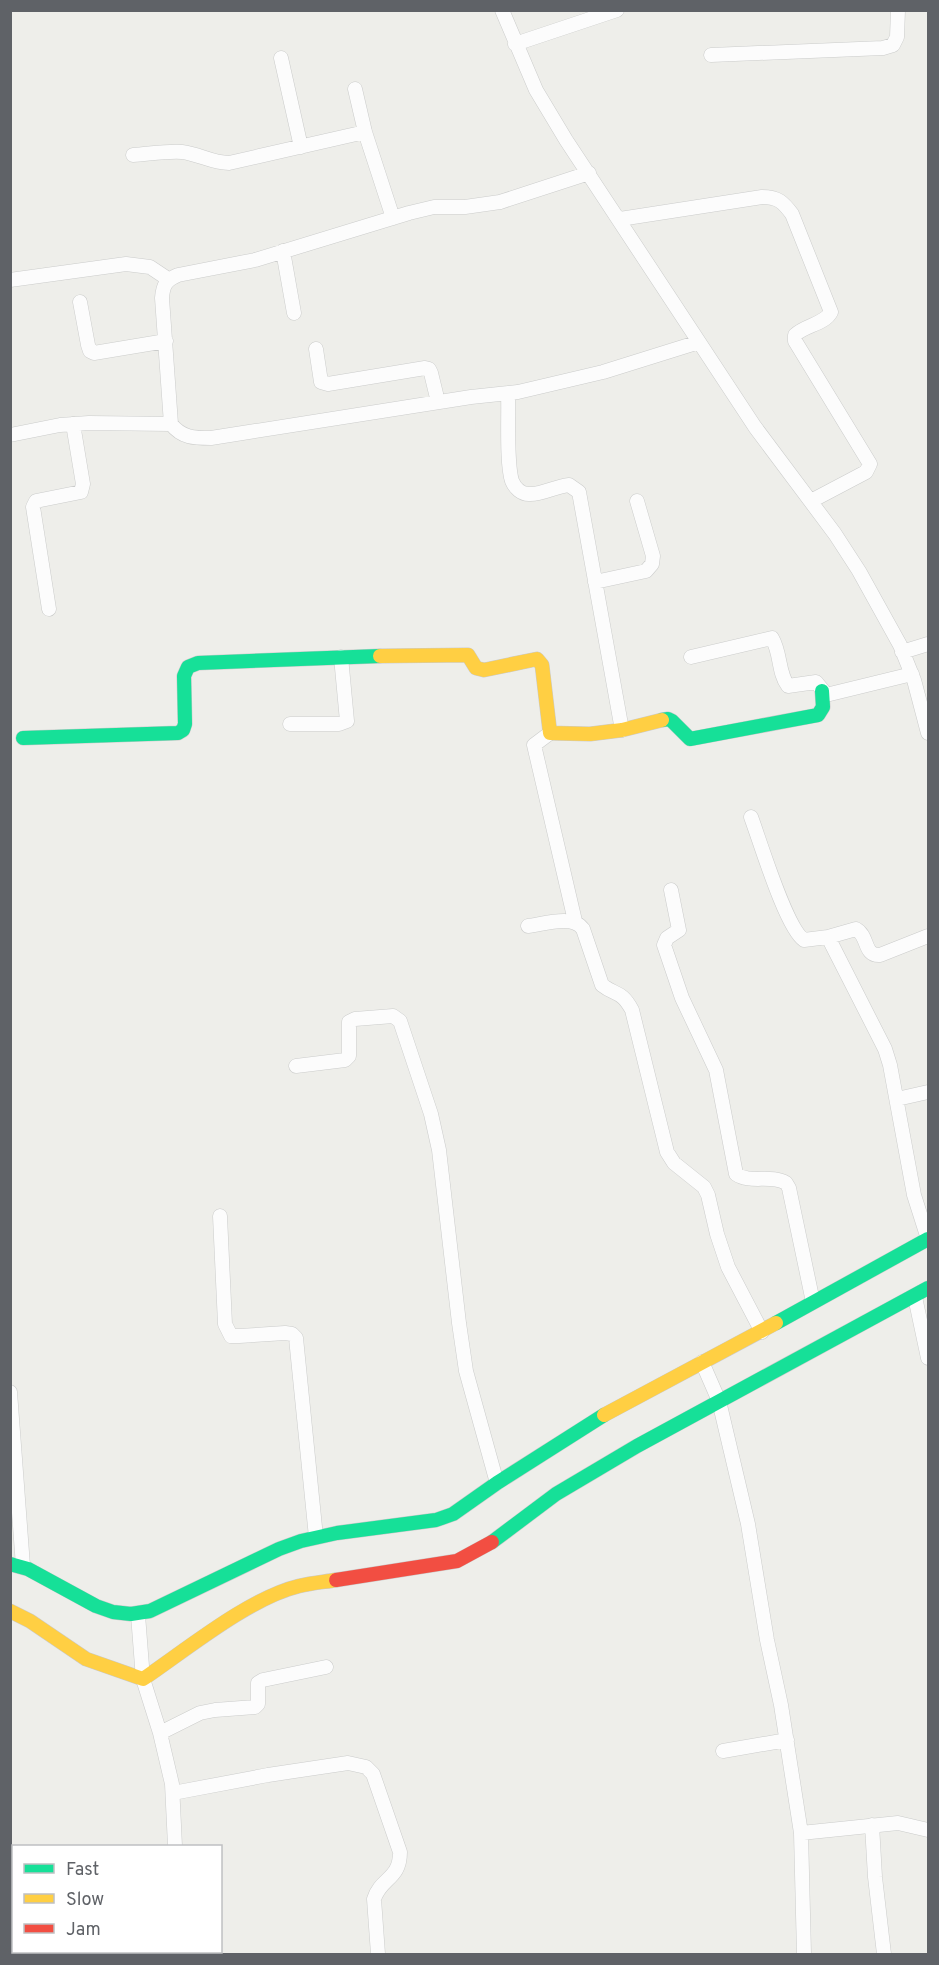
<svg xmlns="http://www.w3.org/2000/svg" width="939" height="1965" font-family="Overpass,sans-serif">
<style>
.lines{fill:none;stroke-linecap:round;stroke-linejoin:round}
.street-casing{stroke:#cbcccb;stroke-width:15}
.fast-casing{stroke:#cacaca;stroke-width:15}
.slow-casing{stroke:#cacaca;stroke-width:15}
.jam-casing{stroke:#cacaca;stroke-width:15}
.street{stroke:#fcfcfc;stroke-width:14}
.fast{stroke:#16e098;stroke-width:14}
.slow{stroke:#ffcf43;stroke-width:14}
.jam{stroke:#f24e42;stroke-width:14}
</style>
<rect width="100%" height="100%" fill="#eeeeea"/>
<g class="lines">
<g class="street-casing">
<path id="street" d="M 502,10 L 536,90 L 566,140 L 755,427 L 835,534 L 859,571 L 900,645 L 914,680 L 928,733
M 515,44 L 617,10
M 711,55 L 883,48 L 893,45 L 897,37 L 898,10
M 281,58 L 301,147
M 355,89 L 365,132 L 393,218
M 133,155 C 149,154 166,151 182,152 C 199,154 212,163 229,163 L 365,132
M 620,219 L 762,197 C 778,197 783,202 792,214 L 831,312 C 825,324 805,325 795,335 L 795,341 L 870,464 L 866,472 L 811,501
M 283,251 L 294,313
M 10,280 L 126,264 L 150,267 L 168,279
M 80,302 L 88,345 L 90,351 L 94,353 L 166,341
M 316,349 L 321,382 L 328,384 L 425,368 L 429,369 L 431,373 L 438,402
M 508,393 C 509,414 506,462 512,481 C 515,488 521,494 529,494 C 542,495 556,486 569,485 L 579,492 L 622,730
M 171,424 C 182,438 194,438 211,438 L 471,397 L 518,392 L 603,372 L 699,342
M 10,435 L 60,425 L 89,423 L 171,424 L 162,298 C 163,285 166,280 178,275 L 255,260 L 409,213 L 434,207 L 465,207 L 500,202 L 589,173
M 595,582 L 646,571 L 652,564 L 653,556 L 637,501
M 49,609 L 33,507 L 36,501 L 81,492 L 83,484 L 73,424
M 902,652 L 928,644
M 691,657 L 772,638 C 781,653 778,673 788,686 L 816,682 L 825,693 L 830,694 L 912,674
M 290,724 L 339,724 L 347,721 L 341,657
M 550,733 L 534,745 L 575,921 L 574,921
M 751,817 C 760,841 786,928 804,940 L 828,937 L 885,1049 L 890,1065 L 914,1195 L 928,1239
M 671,890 L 679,930 L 667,938 L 664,945 L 682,998 L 716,1070 L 736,1174 C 750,1184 771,1174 786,1183 L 789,1188 L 813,1302
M 528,926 C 544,924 573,914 583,929 L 602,985 C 616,996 621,990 632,1010 L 667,1152 L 674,1163 L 704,1187 L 708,1195 L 717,1234 L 728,1267 L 762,1332
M 828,937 L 856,929 C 869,936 863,956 880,955 L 928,936
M 296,1066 L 345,1060 L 349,1056 L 349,1022 L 355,1019 L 393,1016 L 400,1021 L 431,1114 L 439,1150 L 459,1323 L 466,1371 L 497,1483
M 897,1099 L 928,1092
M 220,1216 L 225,1324 L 231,1336 L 239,1336 L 285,1333 L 292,1334 L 296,1338 L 316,1537
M 915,1297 L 928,1358
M 702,1362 L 719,1401 L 748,1524 L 767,1640 L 781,1705 L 801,1833 L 804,1954
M 10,1392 L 23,1566
M 138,1615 L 143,1679 L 160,1733 L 172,1784 L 175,1846
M 160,1733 L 200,1713 L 215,1710 L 255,1707 L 258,1704 L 258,1683 L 263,1680 L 326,1667
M 723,1751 L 787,1740
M 173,1793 L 268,1775 L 348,1763 L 366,1767 L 373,1774 L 400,1852 C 400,1880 381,1877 374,1899 L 378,1954
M 872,1825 L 875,1877 L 884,1954
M 801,1833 L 898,1823 L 928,1830
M 202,1954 L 203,1952"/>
</g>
<g class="fast-casing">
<path id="fast" d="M 662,720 L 668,719 L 672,721 L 690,739 L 818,715 L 823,707 L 822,691
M 23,738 L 178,733 L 183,730 L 185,724 L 184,676 L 188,667 L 198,663 L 380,656
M 776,1323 L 928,1239
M 492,1542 L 556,1494 L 637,1446 L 928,1288
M 10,1564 L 28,1569 L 96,1606 L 113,1612 L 131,1614 L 150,1611 L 279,1549 L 301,1541 L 337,1533 L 436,1520 L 453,1514 L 497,1483 L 604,1415"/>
</g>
<g class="slow-casing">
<path id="slow" d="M 380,656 L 468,655 L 476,668 L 484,670 L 537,659 L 542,665 L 550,733 L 590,734 L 622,730 L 662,720
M 604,1415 L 776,1323
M 10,1611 L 30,1621 L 86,1659 L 143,1679 C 186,1650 249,1598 299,1586 C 311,1583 323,1582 336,1580"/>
</g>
<g class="jam-casing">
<path id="jam" d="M 336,1580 L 457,1561 L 492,1542"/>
</g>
<use href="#street" class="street"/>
<use href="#fast" class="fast"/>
<use href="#slow" class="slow"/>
<use href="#jam" class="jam"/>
</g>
<rect width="939" height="1965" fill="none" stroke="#5f6267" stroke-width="24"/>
<rect x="12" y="1845" width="210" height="108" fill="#ffffff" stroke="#bfc0c2" stroke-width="1.5"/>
<rect x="24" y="1864" width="30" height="9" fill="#16e098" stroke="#bfc0c2" stroke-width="1.5"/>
<text x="66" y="1875" font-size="18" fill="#5f6267">Fast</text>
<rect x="24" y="1894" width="30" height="9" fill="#ffcf43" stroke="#bfc0c2" stroke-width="1.5"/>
<text x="66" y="1905" font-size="18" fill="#5f6267">Slow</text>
<rect x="24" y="1924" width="30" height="9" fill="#f24e42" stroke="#bfc0c2" stroke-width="1.5"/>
<text x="66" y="1935" font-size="18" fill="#5f6267">Jam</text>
</svg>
